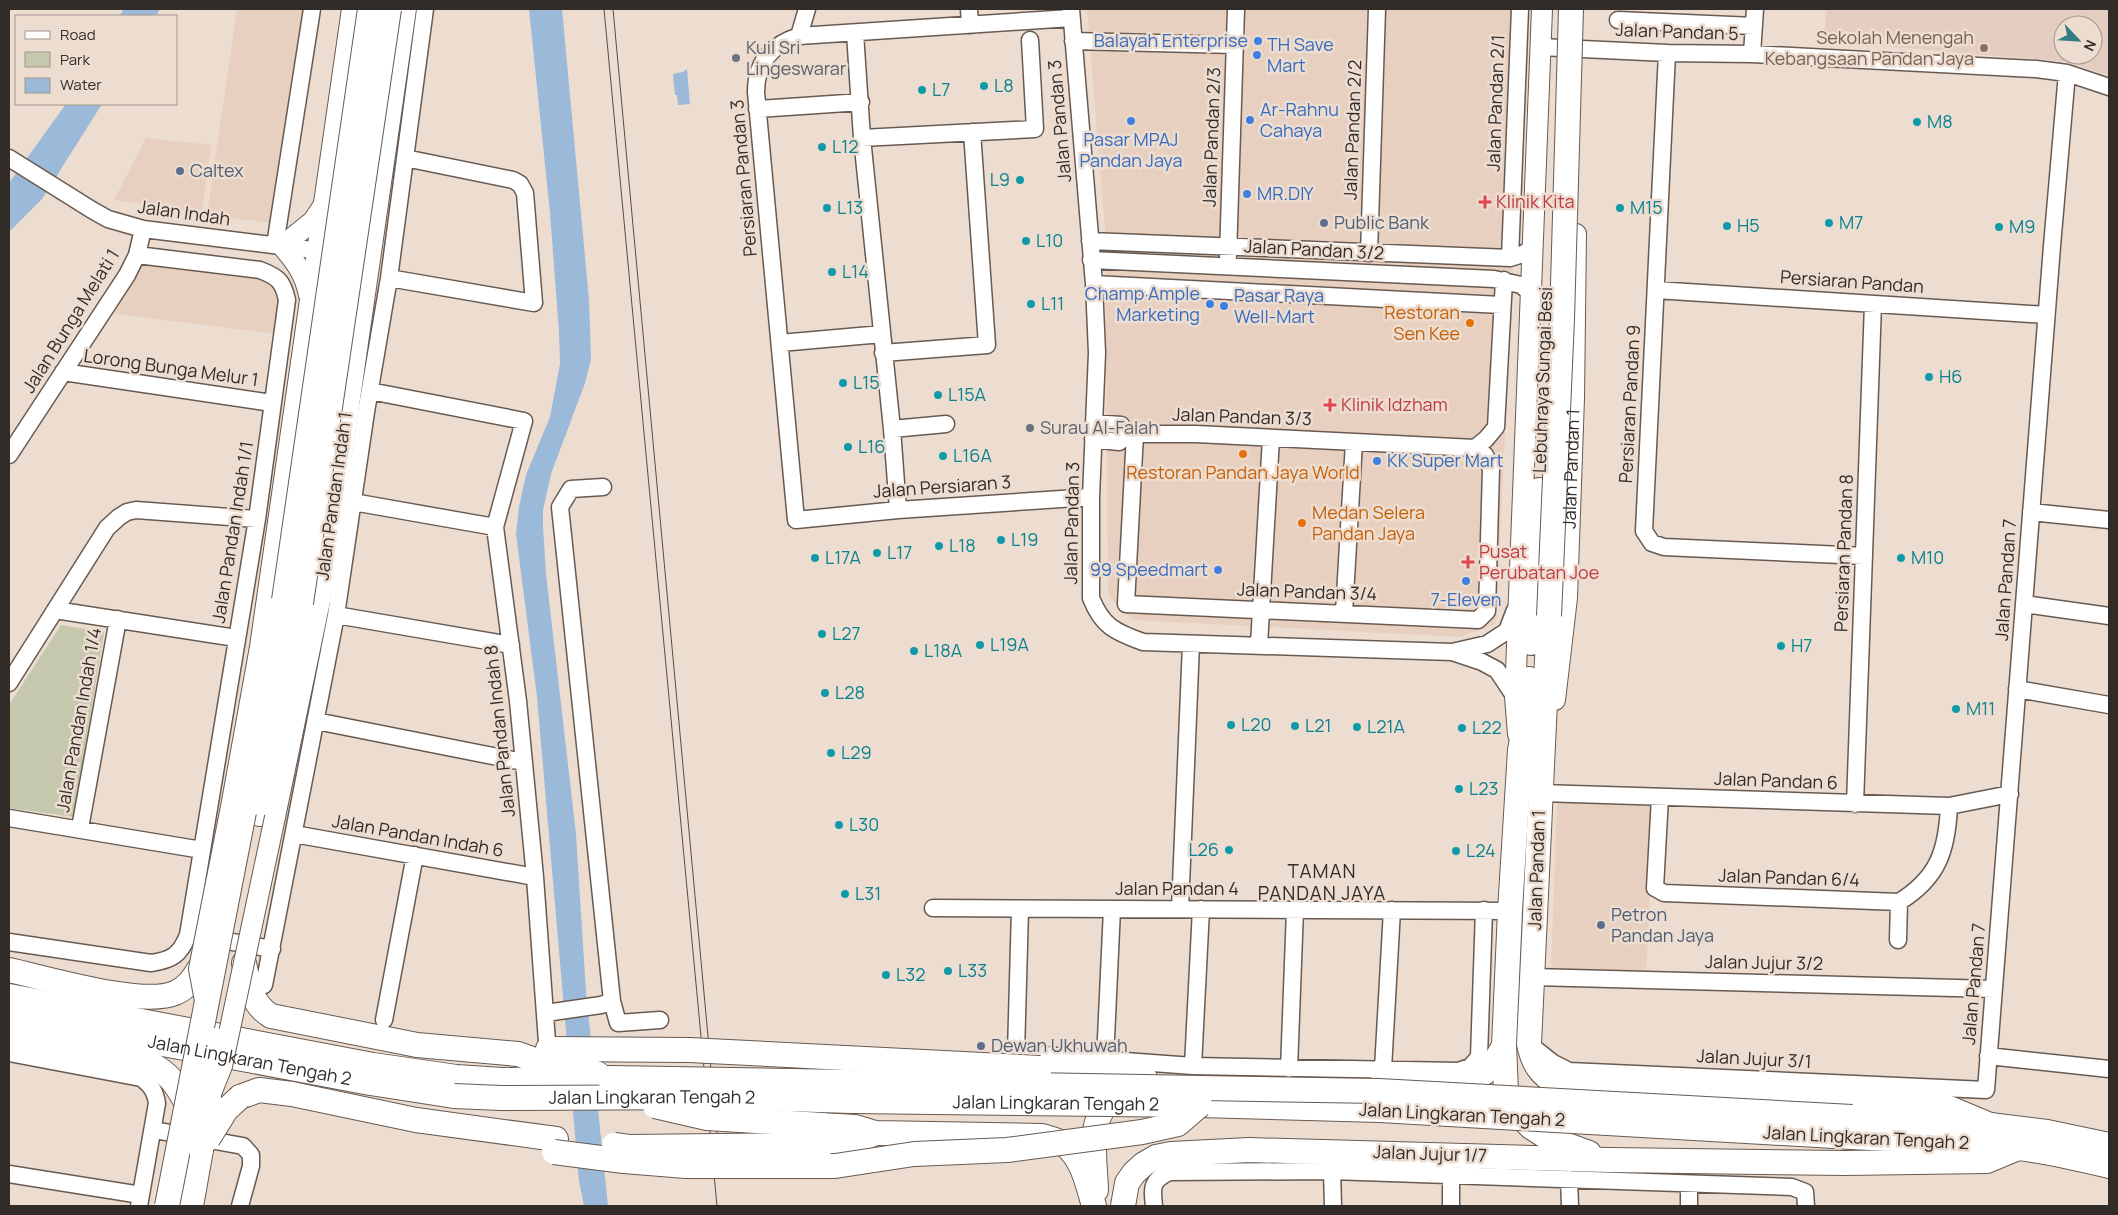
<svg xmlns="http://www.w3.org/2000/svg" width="2118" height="1215" font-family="Manrope,sans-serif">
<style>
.built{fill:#e7d0c0}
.education{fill:#e4cec2;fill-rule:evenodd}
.green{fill:#c5c8ac}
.water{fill:#9bb9d8}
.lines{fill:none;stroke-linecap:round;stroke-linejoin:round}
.minor-casing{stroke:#685a50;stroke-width:19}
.major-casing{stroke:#685a50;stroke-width:22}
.highway-casing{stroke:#685a50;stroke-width:26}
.minor{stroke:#fff;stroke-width:16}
.major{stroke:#fff;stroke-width:20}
.highway{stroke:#fff;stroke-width:24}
.tram{stroke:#554d48;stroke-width:1}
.major-bridge-casing{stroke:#685a50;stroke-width:22;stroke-linecap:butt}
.highway-bridge-casing{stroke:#685a50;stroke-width:26;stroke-linecap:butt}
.major-bridge{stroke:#fff;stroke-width:20}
.highway-bridge{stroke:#fff;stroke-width:24}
.shop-dot{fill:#3f7fe0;stroke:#edddd1;stroke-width:2}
.education-dot{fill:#8d6e63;stroke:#edddd1;stroke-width:2}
.worship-dot{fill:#6b7280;stroke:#edddd1;stroke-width:2}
.culture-dot{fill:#0f9aa8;stroke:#edddd1;stroke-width:2}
.service-dot{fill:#5c6f8a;stroke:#edddd1;stroke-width:2}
.health-dot{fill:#e0444e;stroke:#edddd1;stroke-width:2}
.food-dot{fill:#e8710a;stroke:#edddd1;stroke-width:2}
.labels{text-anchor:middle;stroke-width:5;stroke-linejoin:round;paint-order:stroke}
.street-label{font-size:18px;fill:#322c28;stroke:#edddd1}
.education-label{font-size:18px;fill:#785e54;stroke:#edddd1;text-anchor:end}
.shop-label{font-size:18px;fill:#366cbe;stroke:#edddd1;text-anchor:start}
.worship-label{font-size:18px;fill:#5b616d;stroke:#edddd1;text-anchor:start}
.culture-label{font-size:18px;fill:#0d838f;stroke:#edddd1;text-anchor:start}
.service-label{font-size:18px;fill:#4e5e75;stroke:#edddd1;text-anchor:start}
.health-label{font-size:18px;fill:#be3a42;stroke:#edddd1;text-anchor:start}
.food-label{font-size:18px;fill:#c56008;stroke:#edddd1;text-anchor:end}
.neighbourhood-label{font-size:19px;letter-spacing:1px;fill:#322c28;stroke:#edddd1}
</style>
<rect width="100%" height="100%" fill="#edddd1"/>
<path class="built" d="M 237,9 L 307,9 L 273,223 L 207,215 Z
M 1087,9 L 1525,9 L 1496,624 L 1460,637 L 1133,620 L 1108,596 L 1105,230 Z
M 146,138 L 211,145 L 202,213 L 114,200 Z
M 140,260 L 272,279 L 282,299 L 278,334 L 108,313 Z
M 1557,800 L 1654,804 L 1646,975 L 1551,972 Z"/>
<path class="education" d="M 1826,9 L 2109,9 L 2109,76 L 2067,62 L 1824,41 ZM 2063,25 L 2093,25 L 2093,55 L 2063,55 Z"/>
<path class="green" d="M 61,625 L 104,632 L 74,817 L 9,808 L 9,705 Z"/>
<path class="water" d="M 124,9 L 160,9 L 156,16 L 119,16 Z
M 529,9 L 562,9 L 589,300 L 591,359 L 585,383 L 551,474 L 543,510 L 543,527 L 546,574 L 576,834 L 586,992 L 608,1206 L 584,1206 L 579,1181 L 537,697 L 516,534 L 519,507 L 526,475 L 550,417 L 560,364 L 559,332 L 550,213 Z
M 687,69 L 690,104 L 678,105 L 677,95 L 675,95 L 673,74 L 683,72 Z
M 66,104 L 102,104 L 42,199 L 9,232 L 9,183 Z"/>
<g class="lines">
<g class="minor-casing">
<path id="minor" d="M 969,9 L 970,25
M 1071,9 L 1094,284 L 1097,353 L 1091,497 L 1091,598 C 1102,626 1115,632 1143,642 L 1452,652 L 1487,644 L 1507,631 L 1515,610
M 1071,18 L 799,36 C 771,45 756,63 756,92 L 796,520 L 898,510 L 1091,497
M 1618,20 L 1754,26
M 855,33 L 862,138 L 892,429 L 898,510
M 799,36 L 807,9
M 1073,41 L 1235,45
M 1540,47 L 1667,53 L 1752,54 L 2036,69 L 2067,73 L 2109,87
M 1667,53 L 1644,531 L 1652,543 L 1664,547 L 1864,556
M 1752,54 L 1755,9
M 757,109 L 861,102
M 862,138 L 1035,129 L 1030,40
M 9,158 L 92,210 L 108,219 L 143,229 L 329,252
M 1090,241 L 1510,258 L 1523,254 L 1533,247
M 275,245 L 312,9
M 1369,253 L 1377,9
M 1228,256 L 1236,9
M 1510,258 L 1520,9
M 1091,260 L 1494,279 L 1521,285 L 1531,293
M 389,278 L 534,303 L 525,193 L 520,184 L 513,180 L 405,158
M 1094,284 L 1501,305
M 1656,290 L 2046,315
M 780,343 L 882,334
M 883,353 L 987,345 L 972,132
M 63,372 L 272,403
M 370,391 L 524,421 L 495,527 L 518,701 L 535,877 L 547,1042
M 1094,423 L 1121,425 L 1127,434
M 892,429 L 946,424
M 1093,439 L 1119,442 L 1127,434 L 1196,434 L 1475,448 L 1485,455 L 1491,469 L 1487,611 L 1478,620 L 1126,604 L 1135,434
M 1475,448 L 1486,439 L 1496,427 L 1504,280
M 9,455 L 127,275 L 137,255 L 143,229
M 603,487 L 571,489 L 560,507 L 612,1001 L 618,1023 L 660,1020
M 353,502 L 495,527
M 2031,512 L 2109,520
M 2024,604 L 2109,616
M 55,610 L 236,638
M 1344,613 L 1354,442
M 336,615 L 511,645
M 1259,645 L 1271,438
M 1452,652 L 1482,662 L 1497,670 L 1515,697
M 9,683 L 107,528 L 119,517 L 127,512 L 136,510 L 257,519
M 2017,689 L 2109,705
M 316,721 L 523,762
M 1541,793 L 1949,806 L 2010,794
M 1660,797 L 1655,888 L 1664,893 L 1899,902 C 1938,878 1947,851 1949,806
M 1855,804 L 1873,304
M 9,818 L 202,850
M 80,828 L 118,619
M 294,834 L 535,877
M 933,908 L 1510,911
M 1020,909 L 1016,1053 L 1193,1066 L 1458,1071 L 1470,1067 L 1479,1057 L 1484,910
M 1180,909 L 1191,644
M 210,938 L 272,949
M 1898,940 L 1899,902
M 9,942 L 151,963 C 172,960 180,955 188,935 L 257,519 L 287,300 C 283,281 278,277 260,270 L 137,255
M 1533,977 L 1994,989
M 264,985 L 336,615 L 366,412 L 389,278 L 425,9
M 546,1013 L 601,1005 L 612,1001
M 384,1020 L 415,855
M 1529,1044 L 1553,1063 L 1569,1071 L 1986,1090 L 2052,246 L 2067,73
M 9,1053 L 141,1078 C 151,1085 155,1091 157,1103 L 139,1206
M 1988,1056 L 2109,1069
M 1105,1060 L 1112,909
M 1193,1066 L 1201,909
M 1289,1069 L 1295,910
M 1383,1069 L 1392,910
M 154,1130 L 243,1146 L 251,1155 L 251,1166 L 240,1206
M 1332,1171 L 1333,1206
M 9,1174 L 141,1195
M 1451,1174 L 1451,1206
M 1569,1179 L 1570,1206
M 1689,1184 L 1689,1206
M 1154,1206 C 1152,1187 1151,1181 1169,1172 L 1332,1171 L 1792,1187 L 1805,1192 L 1806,1206"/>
</g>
<g class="major-casing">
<g id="major">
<path d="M 309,295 C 305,275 296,262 282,246 L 313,221 L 323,206"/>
<path id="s1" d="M 1555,700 L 1567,598 L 1574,398 L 1576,234"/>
<path d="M 1518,734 L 1515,697 L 1542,9"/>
<path d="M 231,807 L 260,647 L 352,9"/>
<path d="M 275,817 L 323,586 L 406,9"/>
</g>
</g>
<g class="highway-casing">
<g id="highway">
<path d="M 1549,616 L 1529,1044 C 1533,1063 1540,1075 1558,1084 L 1918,1099 L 1947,1107 L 1990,1125"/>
<path d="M 1531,643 L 1539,490"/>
<path d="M 1529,679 L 1528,704 L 1520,750 L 1510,911 L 1504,1045 L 1506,1092 L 1517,1113 L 1531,1127 L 1548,1138 L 1589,1153"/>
<path d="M 244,812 L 284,600"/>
<path d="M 260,814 L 291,667 L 301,603"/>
<path d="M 244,963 C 248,983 251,1004 271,1016 L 417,1045 L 518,1054 L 535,1060 L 563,1060 L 598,1074"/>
<path d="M 9,970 C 46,978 142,1007 175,993 C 187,988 193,979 199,969"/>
<path d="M 9,996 L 373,1065 L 456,1077 L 502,1080 L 609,1078"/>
<path id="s2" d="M 9,1015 L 370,1083 L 454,1096"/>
<path d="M 9,1038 L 149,1063 C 170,1074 176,1084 187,1104"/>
<path d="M 548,1049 L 689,1050"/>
<path d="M 1040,1068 L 1145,1078"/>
<path d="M 1383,1081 L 1466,1082 C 1487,1076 1495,1063 1504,1045"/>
<path d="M 240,1097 L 259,1090 L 292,1094 L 416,1120 L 556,1139"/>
<path d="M 1200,1105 L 1380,1110"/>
<path d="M 1852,1117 L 1990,1125 L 2047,1132 L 2109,1145"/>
<path d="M 822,1125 L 855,1127 L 875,1133 L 1042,1136 C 1049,1138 1058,1140 1065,1145 C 1083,1159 1088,1186 1094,1206"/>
<path d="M 1851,1137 C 1907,1140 1964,1140 2019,1148 C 2050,1152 2079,1159 2109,1166"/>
<path d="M 822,1145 L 855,1141 L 871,1135"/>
<path d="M 1096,1190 C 1095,1153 1085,1116 1119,1092"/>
<path d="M 191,1206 L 201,1150"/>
<path d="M 1123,1206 L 1127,1183 L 1134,1173 L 1144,1164 L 1156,1157 L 1171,1154 L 1249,1150 L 1609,1160 L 1845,1163 L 1987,1161 L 2018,1148"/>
</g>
</g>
<use href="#minor" class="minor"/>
<use href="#major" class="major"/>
<use href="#highway" class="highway"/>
<path class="tram" d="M 604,9 L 717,1206
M 613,9 L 720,1166"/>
<g class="major-bridge-casing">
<path id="major-bridge" d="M 205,1001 L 199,969 L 231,807
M 212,1091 L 222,1066 L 275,817"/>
</g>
<g class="highway-bridge-casing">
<g id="highway-bridge">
<path d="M 284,600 L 370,9"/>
<path d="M 301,603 L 389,9"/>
<path d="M 1549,616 L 1562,319 L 1571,9"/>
<path d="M 689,1050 L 1040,1068"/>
<path d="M 609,1078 L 1379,1091 L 1852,1117"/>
<path id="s3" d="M 454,1096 L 501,1098 L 725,1097 L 852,1101 L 1200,1105"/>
<path d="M 655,1106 L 707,1118 L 822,1125"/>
<path d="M 1380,1110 L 1851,1137"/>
<path d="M 208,1139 L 226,1110 L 240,1097"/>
<path d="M 614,1145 L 629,1147 L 822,1145"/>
<path d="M 201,1150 L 209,1097 L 210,1065 L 215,1040"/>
<path d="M 554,1152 L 624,1161 L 686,1166 L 835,1166 L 914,1154 L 1007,1150 L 1142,1132 L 1178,1124 L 1200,1105"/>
<path d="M 167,1206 L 244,812"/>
</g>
</g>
<use href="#major-bridge" class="major-bridge"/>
<use href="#highway-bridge" class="highway-bridge"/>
</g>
<g class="shop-dot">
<circle cx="1258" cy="41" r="5"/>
<circle cx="1257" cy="55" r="5"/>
<circle cx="1250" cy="120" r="5"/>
<circle cx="1131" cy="121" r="5"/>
<circle cx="1247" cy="194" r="5"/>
<circle cx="1210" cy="304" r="5"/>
<circle cx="1224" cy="306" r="5"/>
<circle cx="1377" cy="461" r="5"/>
<circle cx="1218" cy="570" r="5"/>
<circle cx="1466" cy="581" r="5"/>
</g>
<circle class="education-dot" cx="1984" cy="48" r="5"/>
<g class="worship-dot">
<circle cx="736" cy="58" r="5"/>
<circle cx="1030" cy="428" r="5"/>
</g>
<g class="culture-dot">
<circle cx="984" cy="86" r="5"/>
<circle cx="922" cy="90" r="5"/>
<circle cx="1917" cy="122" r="5"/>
<circle cx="822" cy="147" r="5"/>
<circle cx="1020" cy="180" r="5"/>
<circle cx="827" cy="208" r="5"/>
<circle cx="1620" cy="208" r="5"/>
<circle cx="1829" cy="223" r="5"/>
<circle cx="1727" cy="226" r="5"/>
<circle cx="1999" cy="227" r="5"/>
<circle cx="1026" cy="241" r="5"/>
<circle cx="832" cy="272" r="5"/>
<circle cx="1031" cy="304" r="5"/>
<circle cx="1929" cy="377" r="5"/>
<circle cx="843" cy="383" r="5"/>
<circle cx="938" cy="395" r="5"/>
<circle cx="848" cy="447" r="5"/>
<circle cx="943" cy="456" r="5"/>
<circle cx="1001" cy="540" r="5"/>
<circle cx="939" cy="546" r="5"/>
<circle cx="877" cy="553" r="5"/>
<circle cx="815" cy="558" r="5"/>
<circle cx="1901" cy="558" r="5"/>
<circle cx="822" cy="634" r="5"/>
<circle cx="980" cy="645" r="5"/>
<circle cx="1781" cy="646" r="5"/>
<circle cx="914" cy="651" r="5"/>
<circle cx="825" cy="693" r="5"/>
<circle cx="1956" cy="709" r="5"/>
<circle cx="1231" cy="725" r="5"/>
<circle cx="1295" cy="726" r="5"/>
<circle cx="1357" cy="727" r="5"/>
<circle cx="1462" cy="728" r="5"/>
<circle cx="831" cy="753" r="5"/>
<circle cx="1459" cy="789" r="5"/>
<circle cx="839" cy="825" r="5"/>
<circle cx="1229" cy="850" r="5"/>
<circle cx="1456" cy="851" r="5"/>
<circle cx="845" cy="894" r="5"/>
<circle cx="948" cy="971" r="5"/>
<circle cx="886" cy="975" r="5"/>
</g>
<g class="service-dot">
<circle cx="180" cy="171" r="5"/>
<circle cx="1324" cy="223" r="5"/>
<circle cx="1601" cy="925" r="5"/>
<circle cx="981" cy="1046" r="5"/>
</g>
<g class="health-dot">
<path d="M1482.5 194.5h5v5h5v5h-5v5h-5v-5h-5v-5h5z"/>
<path d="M1327.5 397.5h5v5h5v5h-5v5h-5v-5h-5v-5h5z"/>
<path d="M1465.5 554.5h5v5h5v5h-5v5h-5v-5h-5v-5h5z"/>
</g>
<g class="food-dot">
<circle cx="1470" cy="323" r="5"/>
<circle cx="1243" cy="454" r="5"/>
<circle cx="1302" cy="523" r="5"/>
</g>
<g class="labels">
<g class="street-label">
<text transform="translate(1677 32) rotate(2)" y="6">Jalan Pandan 5</text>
<text transform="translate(1496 103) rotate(-88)" y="6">Jalan Pandan 2/1</text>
<text transform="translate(1060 121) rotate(-95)" y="6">Jalan Pandan 3</text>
<text transform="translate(1353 130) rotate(-88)" y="6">Jalan Pandan 2/2</text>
<text transform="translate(1212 137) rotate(-88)" y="6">Jalan Pandan 2/3</text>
<text transform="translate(744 178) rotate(-95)" y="6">Persiaran Pandan 3</text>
<text transform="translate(184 213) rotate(8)" y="6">Jalan Indah</text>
<text transform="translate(1314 250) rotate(3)" y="6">Jalan Pandan 3/2</text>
<text transform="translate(1852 282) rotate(4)" y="6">Persiaran Pandan</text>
<text transform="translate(71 321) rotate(-58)" y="6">Jalan Bunga Melati 1</text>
<text transform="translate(171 368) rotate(8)" y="6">Lorong Bunga Melur 1</text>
<text transform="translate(1543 380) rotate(-88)" y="6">Lebuhraya Sungai Besi</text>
<text transform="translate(1630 404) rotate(-87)" y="6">Persiaran Pandan 9</text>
<text transform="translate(1242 417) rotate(2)" y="6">Jalan Pandan 3/3</text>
<text dy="6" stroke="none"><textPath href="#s1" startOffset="232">Jalan Pandan 1</textPath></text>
<text transform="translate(942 487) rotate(-4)" y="6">Jalan Persiaran 3</text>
<text transform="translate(334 496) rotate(-82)" y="6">Jalan Pandan Indah 1</text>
<text transform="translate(1072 523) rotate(-89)" y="6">Jalan Pandan 3</text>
<text transform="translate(233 532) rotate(-81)" y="6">Jalan Pandan Indah 1/1</text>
<text transform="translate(1844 553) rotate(-88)" y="6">Persiaran Pandan 8</text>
<text transform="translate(2006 580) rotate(-86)" y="6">Jalan Pandan 7</text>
<text transform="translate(1307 592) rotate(2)" y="6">Jalan Pandan 3/4</text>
<text transform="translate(79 720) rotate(-80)" y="6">Jalan Pandan Indah 1/4</text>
<text transform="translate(500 731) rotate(-96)" y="6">Jalan Pandan Indah 8</text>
<text transform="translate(1776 781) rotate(2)" y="6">Jalan Pandan 6</text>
<text transform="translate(418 836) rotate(10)" y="6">Jalan Pandan Indah 6</text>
<text transform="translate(1537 870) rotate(-88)" y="6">Jalan Pandan 1</text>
<text transform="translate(1789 878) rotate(2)" y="6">Jalan Pandan 6/4</text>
<text x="1177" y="895">Jalan Pandan 4</text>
<text transform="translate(1764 963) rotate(1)" y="6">Jalan Jujur 3/2</text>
<text transform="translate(1974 984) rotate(-85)" y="6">Jalan Pandan 7</text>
<text transform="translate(1754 1059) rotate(3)" y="6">Jalan Jujur 3/1</text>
<text dy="6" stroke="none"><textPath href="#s2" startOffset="245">Jalan Lingkaran Tengah 2</textPath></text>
<text dy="6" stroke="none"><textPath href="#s3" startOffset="198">Jalan Lingkaran Tengah 2</textPath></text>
<text dy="6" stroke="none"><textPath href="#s3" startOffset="602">Jalan Lingkaran Tengah 2</textPath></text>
<text transform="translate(1462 1115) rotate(3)" y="6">Jalan Lingkaran Tengah 2</text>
<text transform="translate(1866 1138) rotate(3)" y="6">Jalan Lingkaran Tengah 2</text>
<text transform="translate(1430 1154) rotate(2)" y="6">Jalan Jujur 1/7</text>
</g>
<g class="education-label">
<text x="1974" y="44">Sekolah Menengah<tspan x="1974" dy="21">Kebangsaan Pandan Jaya</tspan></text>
</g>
<g class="shop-label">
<text x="1248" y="47" text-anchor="end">Balayah Enterprise</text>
<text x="1267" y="51">TH Save<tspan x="1267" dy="21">Mart</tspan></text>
<text x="1260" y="116">Ar-Rahnu<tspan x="1260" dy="21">Cahaya</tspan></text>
<text x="1131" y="146" text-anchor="middle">Pasar MPAJ<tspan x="1131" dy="21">Pandan Jaya</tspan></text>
<text x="1257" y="200">MR.DIY</text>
<text x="1200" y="300" text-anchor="end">Champ Ample<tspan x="1200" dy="21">Marketing</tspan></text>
<text x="1234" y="302">Pasar Raya<tspan x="1234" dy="21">Well-Mart</tspan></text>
<text x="1387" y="467">KK Super Mart</text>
<text x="1208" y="576" text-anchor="end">99 Speedmart</text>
<text x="1466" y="606" text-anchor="middle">7-Eleven</text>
</g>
<g class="worship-label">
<text x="746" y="54">Kuil Sri<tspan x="746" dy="21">Lingeswarar</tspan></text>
<text x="1040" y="434">Surau Al-Falah</text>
</g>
<g class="culture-label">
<text x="994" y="92">L8</text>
<text x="932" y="96">L7</text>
<text x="1927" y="128">M8</text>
<text x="832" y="153">L12</text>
<text x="1010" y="186" text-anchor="end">L9</text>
<text x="837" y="214">L13</text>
<text x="1630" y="214">M15</text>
<text x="1839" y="229">M7</text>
<text x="1737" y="232">H5</text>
<text x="2009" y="233">M9</text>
<text x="1036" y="247">L10</text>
<text x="842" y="278">L14</text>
<text x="1041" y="310">L11</text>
<text x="1939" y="383">H6</text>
<text x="853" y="389">L15</text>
<text x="948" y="401">L15A</text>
<text x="858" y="453">L16</text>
<text x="953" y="462">L16A</text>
<text x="1011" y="546">L19</text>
<text x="949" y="552">L18</text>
<text x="887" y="559">L17</text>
<text x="825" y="564">L17A</text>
<text x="1911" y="564">M10</text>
<text x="832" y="640">L27</text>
<text x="990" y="651">L19A</text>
<text x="1791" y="652">H7</text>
<text x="924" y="657">L18A</text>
<text x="835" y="699">L28</text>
<text x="1966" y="715">M11</text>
<text x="1241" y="731">L20</text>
<text x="1305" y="732">L21</text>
<text x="1367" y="733">L21A</text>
<text x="1472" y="734">L22</text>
<text x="841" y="759">L29</text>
<text x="1469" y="795">L23</text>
<text x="849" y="831">L30</text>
<text x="1219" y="856" text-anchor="end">L26</text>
<text x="1466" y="857">L24</text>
<text x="855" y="900">L31</text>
<text x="958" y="977">L33</text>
<text x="896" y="981">L32</text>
</g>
<g class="service-label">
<text x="190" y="177">Caltex</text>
<text x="1334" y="229">Public Bank</text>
<text x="1611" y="921">Petron<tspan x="1611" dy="21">Pandan Jaya</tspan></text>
<text x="991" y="1052">Dewan Ukhuwah</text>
</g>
<g class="health-label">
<text x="1496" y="208">Klinik Kita</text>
<text x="1341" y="411">Klinik Idzham</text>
<text x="1479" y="558">Pusat<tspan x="1479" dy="21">Perubatan Joe</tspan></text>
</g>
<g class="food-label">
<text x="1460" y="319">Restoran<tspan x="1460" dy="21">Sen Kee</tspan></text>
<text x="1243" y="479" text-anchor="middle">Restoran Pandan Jaya World</text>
<text x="1312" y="519" text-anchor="start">Medan Selera<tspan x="1312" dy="21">Pandan Jaya</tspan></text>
</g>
<g class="neighbourhood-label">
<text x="1322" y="878">TAMAN<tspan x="1322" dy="22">PANDAN JAYA</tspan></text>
</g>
</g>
<rect width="2118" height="1215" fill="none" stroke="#322c28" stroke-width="20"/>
<rect x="15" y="15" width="162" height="90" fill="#edddd1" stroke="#a2968d"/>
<rect x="25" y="31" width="25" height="8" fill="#ffffff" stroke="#a2968d"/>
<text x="60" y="40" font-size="15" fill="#322c28">Road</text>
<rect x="25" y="52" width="25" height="15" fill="#c5c8ac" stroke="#a2968d"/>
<text x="60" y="65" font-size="15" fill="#322c28">Park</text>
<rect x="25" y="78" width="25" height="15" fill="#9bb9d8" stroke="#a2968d"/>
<text x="60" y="90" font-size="15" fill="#322c28">Water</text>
<g transform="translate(2078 40) rotate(115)"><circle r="24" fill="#edddd1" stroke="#a2968d"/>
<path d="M0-4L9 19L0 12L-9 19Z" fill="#347b86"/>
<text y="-8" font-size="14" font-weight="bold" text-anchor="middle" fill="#322c28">N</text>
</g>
</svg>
